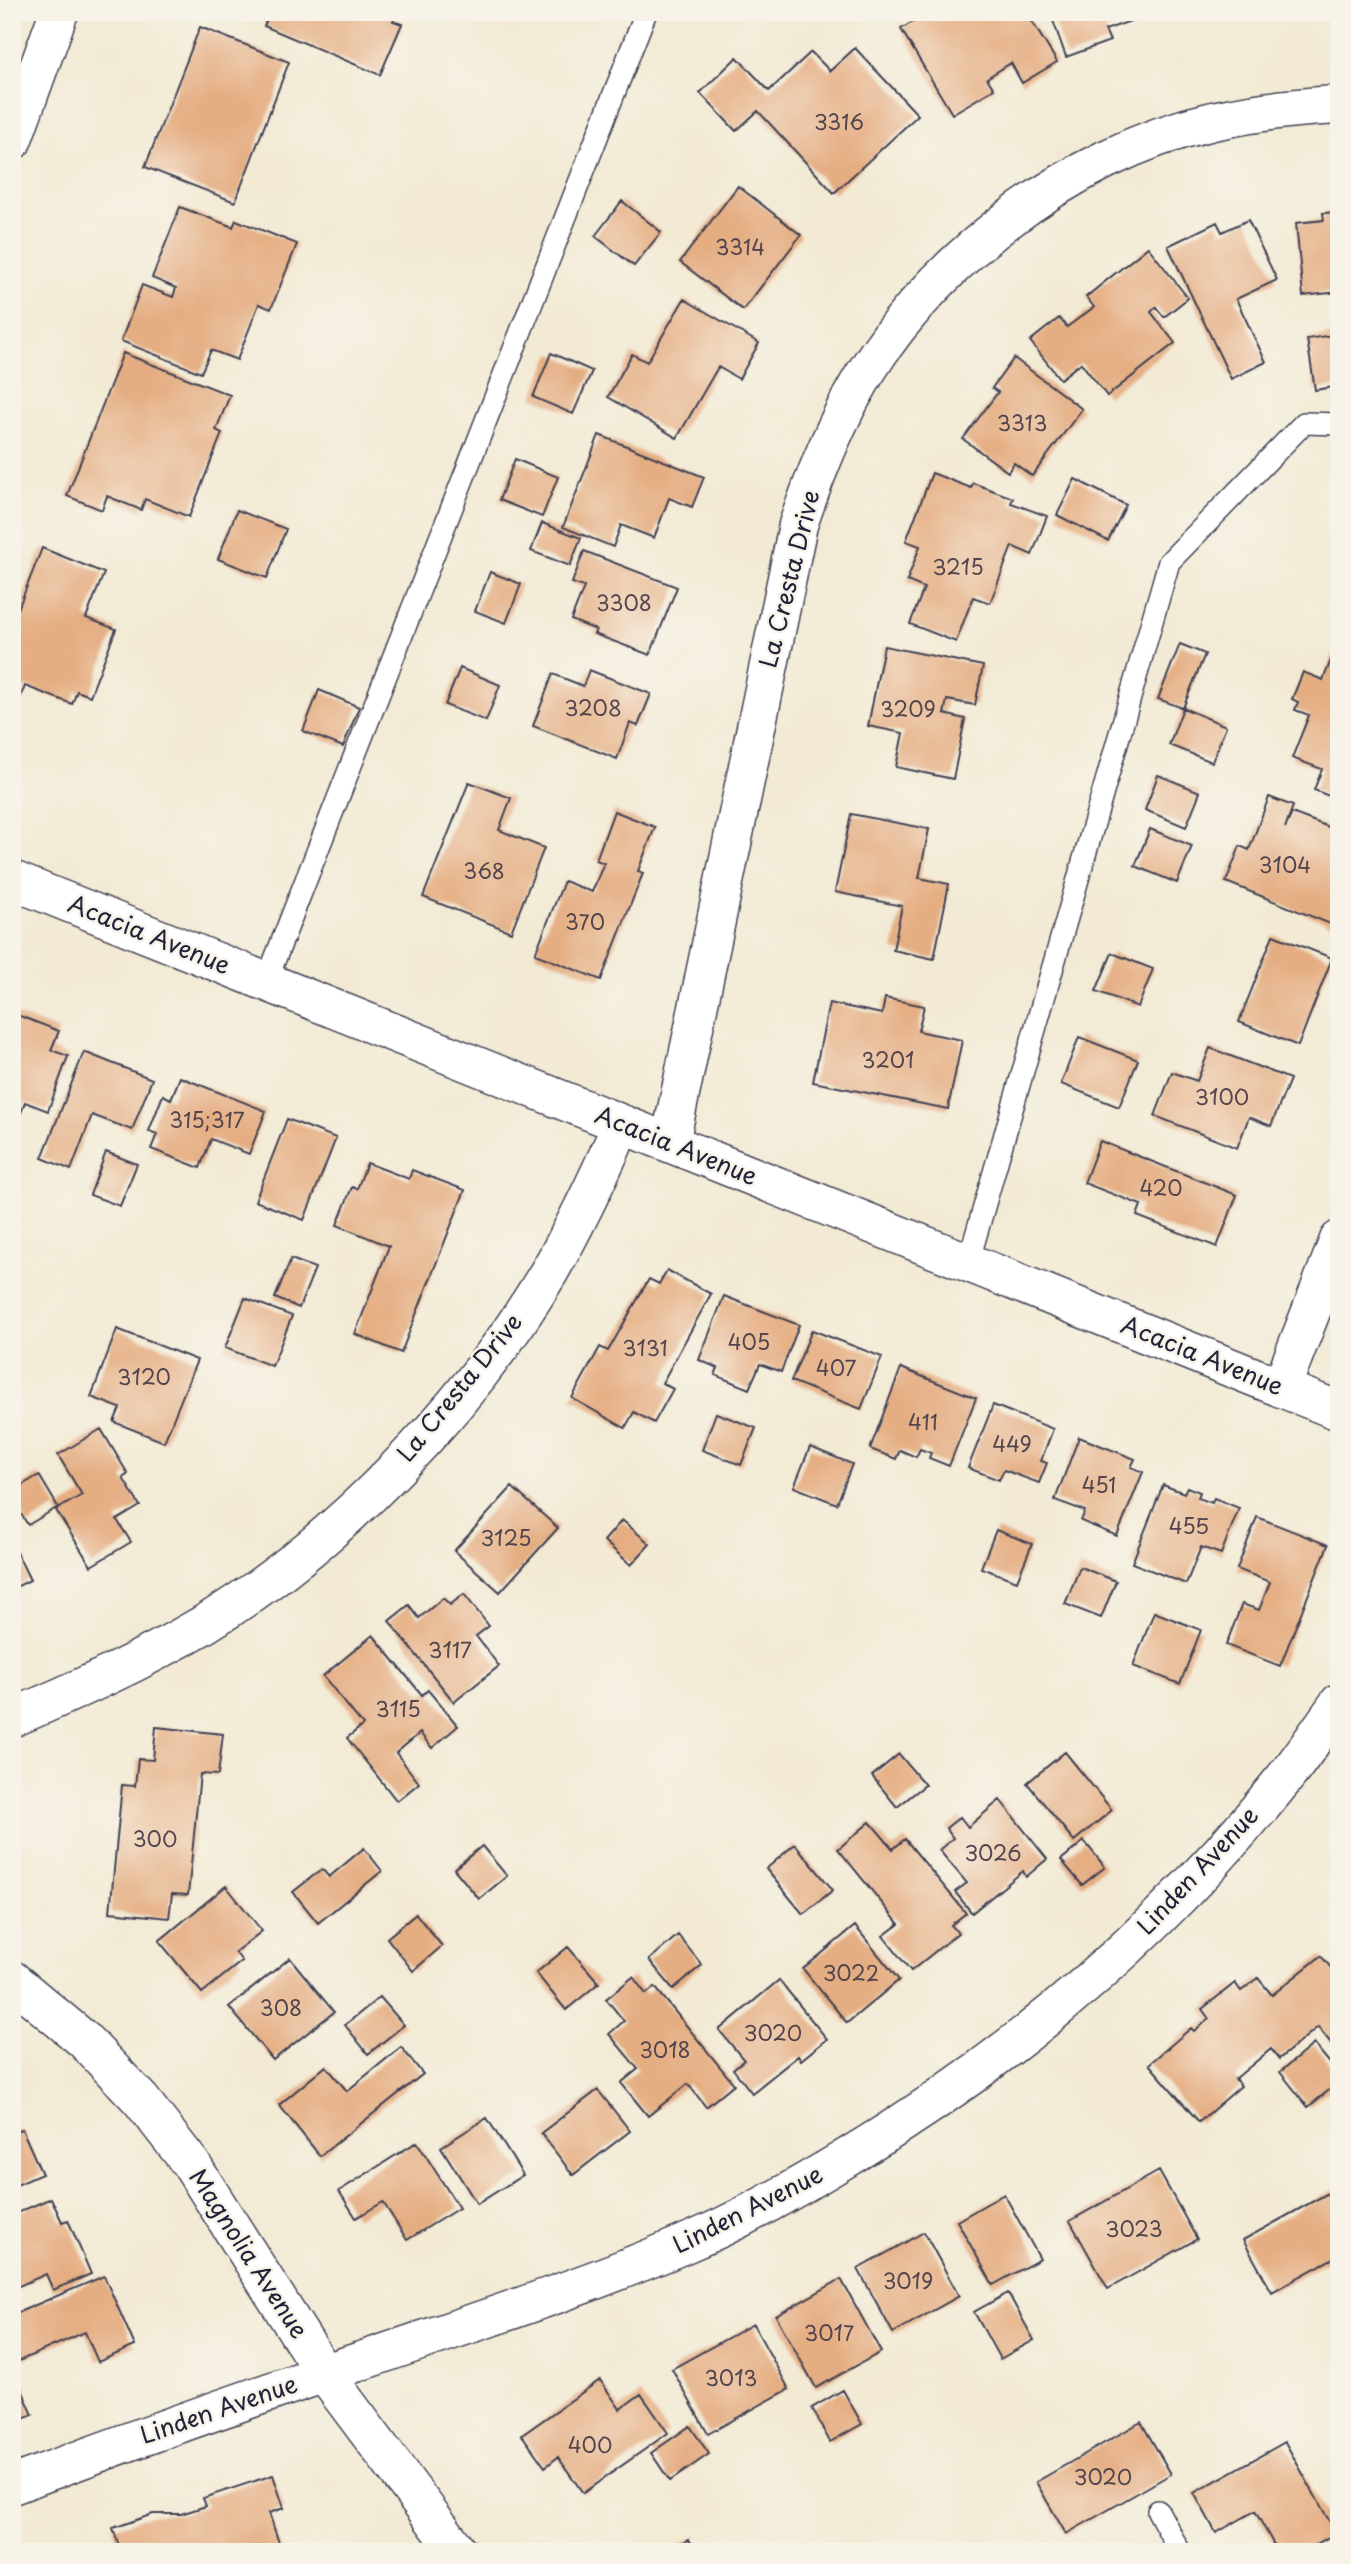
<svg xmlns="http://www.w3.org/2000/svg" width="1351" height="2564" font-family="'Playpen Sans',sans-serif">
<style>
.building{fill:#e5ad82}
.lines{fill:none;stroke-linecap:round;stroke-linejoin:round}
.service-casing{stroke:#414052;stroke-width:24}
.minor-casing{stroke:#414052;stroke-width:41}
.tertiary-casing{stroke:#414052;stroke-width:41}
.service{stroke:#fff;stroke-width:21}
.minor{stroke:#fff;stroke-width:38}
.tertiary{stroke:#fff;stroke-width:38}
.labels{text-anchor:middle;stroke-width:5;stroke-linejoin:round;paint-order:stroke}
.number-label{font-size:21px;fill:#53454d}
.street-label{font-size:24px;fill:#22223b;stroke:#f7f3e8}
</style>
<rect width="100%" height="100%" fill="#f7f3e8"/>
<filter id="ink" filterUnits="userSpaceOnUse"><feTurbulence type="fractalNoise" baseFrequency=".0143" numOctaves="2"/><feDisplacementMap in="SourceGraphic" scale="14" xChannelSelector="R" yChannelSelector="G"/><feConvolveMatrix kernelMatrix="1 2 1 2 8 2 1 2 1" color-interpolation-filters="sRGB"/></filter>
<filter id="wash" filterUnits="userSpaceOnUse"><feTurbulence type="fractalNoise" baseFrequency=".00686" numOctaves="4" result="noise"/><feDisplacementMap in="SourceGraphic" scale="28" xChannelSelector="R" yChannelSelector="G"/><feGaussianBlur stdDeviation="1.57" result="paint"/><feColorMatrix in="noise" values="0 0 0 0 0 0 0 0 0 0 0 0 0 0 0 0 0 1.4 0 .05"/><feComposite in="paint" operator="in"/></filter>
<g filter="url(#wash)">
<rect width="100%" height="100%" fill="#f2ead4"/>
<g id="blocks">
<path class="building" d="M 270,12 L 397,12 L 393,21 L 402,24 L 380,75 L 264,26 Z
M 930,12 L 1026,12 L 1057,62 L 1022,83 L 1011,63 L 987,78 L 994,89 L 952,114 L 901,29 Z
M 1050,12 L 1153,12 L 1153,13 L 1105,30 L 1110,41 L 1066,57 Z
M 200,27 L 289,62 L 235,202 L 145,167 Z
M 855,48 L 918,115 L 834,193 L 758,111 L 736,131 L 700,93 L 737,57 L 769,91 L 811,52 L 830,71 Z
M 738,186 L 801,235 L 743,310 L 680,262 Z
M 622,201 L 661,232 L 634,266 L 595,236 Z
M 180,207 L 233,227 L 236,220 L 297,244 L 271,309 L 259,304 L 237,360 L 211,350 L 201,373 L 121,341 L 142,285 L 173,297 L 176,288 L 152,278 Z
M 1339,212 L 1339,292 L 1303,296 L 1296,223 L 1324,220 L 1323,213 Z
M 1248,220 L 1277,280 L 1236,299 L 1266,362 L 1231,379 L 1168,246 L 1217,222 L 1222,232 Z
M 1148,247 L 1188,298 L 1164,317 L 1156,307 L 1151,312 L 1175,343 L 1107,396 L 1081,363 L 1060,379 L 1030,341 L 1059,318 L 1067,327 L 1094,307 L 1086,297 Z
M 684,299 L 759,343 L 739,379 L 718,367 L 677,438 L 608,397 L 632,354 L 647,362 Z
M 1339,334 L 1339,386 L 1315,390 L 1307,339 Z
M 123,353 L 230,395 L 216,430 L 222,433 L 189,517 L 145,499 L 141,510 L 107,496 L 102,510 L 67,496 Z
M 551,353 L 592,371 L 573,414 L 533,397 Z
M 1014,358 L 1082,409 L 1032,476 L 1014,463 L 1008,472 L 963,439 L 998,392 L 992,388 Z
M 599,435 L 704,477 L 692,507 L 669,498 L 654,538 L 621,525 L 613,547 L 563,527 Z
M 515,459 L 558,477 L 542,517 L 499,500 Z
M 932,473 L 971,488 L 973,483 L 1013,498 L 1011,503 L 1047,516 L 1032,555 L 1012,546 L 990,603 L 973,597 L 956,642 L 910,624 L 924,588 L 907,581 L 920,546 L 906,541 Z
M 1075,479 L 1126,505 L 1108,541 L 1057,515 Z
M 237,510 L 286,529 L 267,578 L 218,559 Z
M 542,523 L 581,538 L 570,566 L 531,551 Z
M 42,548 L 104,573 L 86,618 L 116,629 L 90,696 L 77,691 L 72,704 L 25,686 L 12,718 L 12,607 L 18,609 Z
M 584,551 L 677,587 L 650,655 L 594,634 L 596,630 L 571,620 L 584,587 L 572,583 Z
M 490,572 L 521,584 L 506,623 L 475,611 Z
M 1180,644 L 1205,654 L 1183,708 L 1226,726 L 1212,762 L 1169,745 L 1183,708 L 1158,699 Z
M 884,646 L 983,666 L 975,705 L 947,700 L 944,714 L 965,719 L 953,779 L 896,767 L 903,733 L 868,726 Z
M 1333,655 L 1339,657 L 1339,800 L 1314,790 L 1322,769 L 1292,758 L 1309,715 L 1295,710 L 1298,702 L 1292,699 L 1303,672 L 1323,680 Z
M 460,668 L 500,685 L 486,721 L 445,705 Z
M 589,670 L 651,694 L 638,726 L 630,723 L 617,759 L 533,726 L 553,674 L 583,686 Z
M 319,690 L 359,707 L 343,747 L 303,731 Z
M 1158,775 L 1200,792 L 1186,827 L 1145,810 Z
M 469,782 L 511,798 L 499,830 L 544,848 L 511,932 L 423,897 Z
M 1269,797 L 1293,806 L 1285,828 L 1292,813 L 1339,831 L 1339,910 L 1333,925 L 1226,882 L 1240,846 L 1249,850 Z
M 614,811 L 655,827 L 638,871 L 643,873 L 601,980 L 535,954 L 564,881 L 592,892 L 604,863 L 596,860 Z
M 851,814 L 929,829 L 919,878 L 949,884 L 934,959 L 893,950 L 902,906 L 835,892 Z
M 1150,829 L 1192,846 L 1177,883 L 1135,866 Z
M 1273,935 L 1332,958 L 1298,1046 L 1239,1022 Z
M 1112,953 L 1153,969 L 1138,1007 L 1096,991 Z
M 885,998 L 924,1006 L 918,1031 L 962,1040 L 948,1109 L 813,1082 L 829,1003 L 882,1014 Z
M 12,1013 L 59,1031 L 51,1050 L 68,1056 L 48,1111 L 25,1102 L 21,1113 L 12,1109 Z
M 1079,1037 L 1138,1060 L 1119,1107 L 1061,1084 Z
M 1210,1048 L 1290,1079 L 1271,1126 L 1249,1117 L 1237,1148 L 1155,1116 L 1172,1072 L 1197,1081 Z
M 84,1052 L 152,1079 L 132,1130 L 92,1115 L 71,1170 L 42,1158 Z
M 180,1077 L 266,1111 L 249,1154 L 211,1139 L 200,1168 L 151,1149 L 157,1134 L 149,1131 L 163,1095 L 171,1099 Z
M 287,1119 L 336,1138 L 304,1220 L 255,1201 Z
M 1100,1141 L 1237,1195 L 1217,1247 L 1137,1216 L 1141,1205 L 1084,1183 Z
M 106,1152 L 137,1164 L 120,1206 L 90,1195 Z
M 367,1163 L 409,1179 L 412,1170 L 465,1190 L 401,1353 L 355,1334 L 389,1246 L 337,1225 L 352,1187 L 357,1189 Z
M 291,1259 L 315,1268 L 299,1308 L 275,1298 Z
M 667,1270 L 711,1294 L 662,1383 L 673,1389 L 654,1423 L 634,1412 L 625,1428 L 572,1398 L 600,1347 L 608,1351 L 649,1279 L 659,1284 Z
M 724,1296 L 799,1325 L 781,1372 L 760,1364 L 749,1389 L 715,1375 L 718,1368 L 699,1360 Z
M 245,1298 L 292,1316 L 272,1366 L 225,1348 Z
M 117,1329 L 197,1360 L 164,1442 L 114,1422 L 120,1408 L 91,1397 Z
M 812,1330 L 882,1357 L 861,1409 L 791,1381 Z
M 901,1368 L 976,1398 L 949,1466 L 929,1458 L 931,1453 L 920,1449 L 916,1457 L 900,1450 L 896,1459 L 870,1449 Z
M 993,1405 L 1053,1429 L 1041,1461 L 1047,1463 L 1039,1483 L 1004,1470 L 999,1480 L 968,1468 Z
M 716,1413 L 756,1428 L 741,1465 L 702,1450 Z
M 101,1429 L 128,1474 L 123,1478 L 140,1506 L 117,1520 L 131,1542 L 91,1566 L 56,1510 L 82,1495 L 58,1455 Z
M 1079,1437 L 1135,1459 L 1131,1467 L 1143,1472 L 1117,1536 L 1081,1521 L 1085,1511 L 1055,1500 Z
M 810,1447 L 852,1464 L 837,1504 L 794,1487 Z
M 39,1475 L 58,1507 L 28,1525 L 12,1500 L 12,1491 Z
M 1163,1485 L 1184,1493 L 1187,1487 L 1200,1492 L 1198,1498 L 1212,1503 L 1214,1498 L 1239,1508 L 1221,1554 L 1201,1547 L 1186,1584 L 1132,1563 Z
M 512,1487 L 558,1528 L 500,1592 L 454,1551 Z
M 1257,1517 L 1328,1545 L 1280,1666 L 1226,1645 L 1242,1604 L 1259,1610 L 1270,1582 L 1237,1569 Z
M 622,1520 L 650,1544 L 631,1565 L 604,1541 Z
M 996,1530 L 1032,1544 L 1017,1581 L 981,1568 Z
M 12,1543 L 30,1580 L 12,1589 Z
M 1080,1567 L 1116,1581 L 1101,1618 L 1065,1604 Z
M 464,1594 L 489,1626 L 476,1636 L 499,1666 L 454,1702 L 389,1621 L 409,1605 L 419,1618 L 443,1598 L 450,1605 Z
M 1154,1612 L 1201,1630 L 1180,1684 L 1133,1666 Z
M 373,1635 L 422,1695 L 428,1690 L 458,1726 L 432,1748 L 420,1733 L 396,1753 L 419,1783 L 397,1801 L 347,1738 L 363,1725 L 323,1676 Z
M 156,1727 L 223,1734 L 218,1775 L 200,1774 L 188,1895 L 172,1894 L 169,1918 L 110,1912 L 122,1785 L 135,1786 L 138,1759 L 153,1760 Z
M 1065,1752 L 1112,1810 L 1074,1841 L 1027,1783 Z
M 899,1754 L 925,1785 L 897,1807 L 872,1776 Z
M 1000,1800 L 1047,1859 L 1026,1877 L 1023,1871 L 972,1913 L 955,1892 L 967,1883 L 939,1850 L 953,1838 L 946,1828 L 960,1817 L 968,1827 Z
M 870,1822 L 893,1849 L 905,1839 L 966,1913 L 951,1925 L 958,1933 L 911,1971 L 883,1936 L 899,1924 L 838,1849 Z
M 1084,1841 L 1105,1867 L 1082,1885 L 1061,1860 Z
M 795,1844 L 833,1890 L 803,1914 L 766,1869 Z
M 482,1846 L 507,1876 L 479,1899 L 454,1869 Z
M 364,1848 L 382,1871 L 318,1923 L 293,1892 L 322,1869 L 329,1877 Z
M 226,1886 L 262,1931 L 235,1952 L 242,1961 L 202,1993 L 159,1941 Z
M 416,1914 L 442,1946 L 413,1971 L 387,1938 Z
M 855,1926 L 899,1980 L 847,2023 L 803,1969 Z
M 678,1935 L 702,1965 L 673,1989 L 649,1960 Z
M 568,1947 L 599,1983 L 566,2010 L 536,1973 Z
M 1321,1956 L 1339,1977 L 1339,2053 L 1318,2027 L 1279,2059 L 1271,2049 L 1235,2079 L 1241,2086 L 1199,2122 L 1149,2064 L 1191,2028 L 1194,2031 L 1209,2019 L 1202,2009 L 1235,1983 L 1241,1991 L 1258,1978 L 1272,1995 Z
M 290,1958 L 334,2012 L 273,2060 L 229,2007 Z
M 633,1977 L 646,1994 L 655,1987 L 734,2084 L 706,2107 L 688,2084 L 648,2116 L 621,2083 L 638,2069 L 609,2034 L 624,2021 L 606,1999 Z
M 779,1980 L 827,2039 L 801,2060 L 798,2056 L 752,2093 L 733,2069 L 744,2060 L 719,2030 Z
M 380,1997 L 404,2025 L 368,2054 L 345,2025 Z
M 1314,2044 L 1339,2074 L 1339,2082 L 1308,2107 L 1280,2072 Z
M 401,2047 L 423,2074 L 320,2156 L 279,2105 L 326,2066 L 347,2091 Z
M 598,2090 L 630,2131 L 573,2175 L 541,2133 Z
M 487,2118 L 523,2175 L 477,2204 L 441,2147 Z
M 22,2129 L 42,2174 L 12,2187 L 12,2132 Z
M 417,2142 L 459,2208 L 407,2240 L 383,2202 L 356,2218 L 339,2191 Z
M 1159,2171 L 1197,2239 L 1108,2289 L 1070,2221 Z
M 1339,2187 L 1339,2255 L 1272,2292 L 1243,2240 Z
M 1004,2194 L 1040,2259 L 993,2285 L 957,2221 Z
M 51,2198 L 62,2222 L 68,2220 L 91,2274 L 53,2290 L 46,2274 L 12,2289 L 12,2215 Z
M 924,2232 L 959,2296 L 893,2333 L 858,2269 Z
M 104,2276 L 135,2346 L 98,2362 L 85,2332 L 12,2364 L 12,2315 Z
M 841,2279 L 881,2352 L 816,2388 L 776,2316 Z
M 1008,2293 L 1034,2340 L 1000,2359 L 974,2312 Z
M 753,2324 L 789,2389 L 708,2434 L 672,2369 Z
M 12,2367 L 33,2415 L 12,2423 Z
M 600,2380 L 620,2409 L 641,2394 L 668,2433 L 583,2493 L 558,2457 L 545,2467 L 522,2435 Z
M 843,2390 L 862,2424 L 830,2442 L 812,2408 Z
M 1141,2422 L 1171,2474 L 1066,2534 L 1036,2482 Z
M 690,2426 L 709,2454 L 670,2481 L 651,2453 Z
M 1285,2442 L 1336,2533 L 1302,2552 L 1278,2552 L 1255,2511 L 1216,2533 L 1194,2493 Z
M 273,2475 L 284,2508 L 269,2513 L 282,2552 L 121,2552 L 113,2528 L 153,2514 L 181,2514 L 206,2506 L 203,2498 Z
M 689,2539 L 695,2552 L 667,2552 Z"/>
</g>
</g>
<g filter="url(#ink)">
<use href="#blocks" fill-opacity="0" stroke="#414052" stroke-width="2"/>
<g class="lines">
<g class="service-casing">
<path id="service" d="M 266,982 L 646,12
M 968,1263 L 1169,562 L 1304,423 L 1339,424
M 1158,2511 L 1180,2552"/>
</g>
<g class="minor-casing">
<path id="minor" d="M 12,880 L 1339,1411
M 670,1143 L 798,525 C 813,481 829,439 851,398 C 921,267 1068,154 1213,121 C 1254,112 1296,107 1339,105
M 1281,1388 L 1339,1240
M 12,1718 C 78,1690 140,1662 203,1625 C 338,1543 469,1407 549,1272 C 577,1224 600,1174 622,1124
M 12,1980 L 84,2040 L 141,2100 L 191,2164 L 324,2373 L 458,2552
M 12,2485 C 131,2440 250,2398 370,2358 C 475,2322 580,2289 682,2245 C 738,2222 791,2191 843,2160 C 1010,2060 1160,1932 1283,1780 C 1303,1756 1320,1729 1339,1703"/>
</g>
<g class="tertiary-casing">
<path id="tertiary" d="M 12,141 L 59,12"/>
</g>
<use href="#service" class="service"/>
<use href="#minor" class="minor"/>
<use href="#tertiary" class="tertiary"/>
</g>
</g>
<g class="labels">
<g class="number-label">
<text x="839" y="130">3316</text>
<text x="740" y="255">3314</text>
<text x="1022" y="431">3313</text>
<text x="958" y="575">3215</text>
<text x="624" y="611">3308</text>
<text x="593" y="716">3208</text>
<text x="908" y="717">3209</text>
<text x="1285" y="873">3104</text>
<text x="484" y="879">368</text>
<text x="585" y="930">370</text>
<text x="888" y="1068">3201</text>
<text x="1222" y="1105">3100</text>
<text x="207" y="1128">315;317</text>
<text x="1161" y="1196">420</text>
<text x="749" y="1350">405</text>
<text x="645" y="1356">3131</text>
<text x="836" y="1376">407</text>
<text x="144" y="1385">3120</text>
<text x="923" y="1430">411</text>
<text x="1012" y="1452">449</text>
<text x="1099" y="1493">451</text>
<text x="1189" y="1534">455</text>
<text x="506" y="1546">3125</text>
<text x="450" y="1658">3117</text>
<text x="398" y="1717">3115</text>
<text x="155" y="1847">300</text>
<text x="993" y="1861">3026</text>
<text x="851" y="1981">3022</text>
<text x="281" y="2016">308</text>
<text x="773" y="2041">3020</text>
<text x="665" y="2058">3018</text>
<text x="1134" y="2237">3023</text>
<text x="908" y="2289">3019</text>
<text x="829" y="2341">3017</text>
<text x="731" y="2386">3013</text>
<text x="590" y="2453">400</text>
<text x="1103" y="2485">3020</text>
</g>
<g class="street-label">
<text transform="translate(790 579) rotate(-76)" y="8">La Cresta Drive</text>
<text transform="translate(149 935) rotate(22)" y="8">Acacia Avenue</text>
<text transform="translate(676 1146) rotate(22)" y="8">Acacia Avenue</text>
<text transform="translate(1202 1356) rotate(22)" y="8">Acacia Avenue</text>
<text transform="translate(460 1388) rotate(-51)" y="8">La Cresta Drive</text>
<text transform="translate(1198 1871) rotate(-47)" y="8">Linden Avenue</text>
<text transform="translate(748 2210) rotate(-27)" y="8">Linden Avenue</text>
<text transform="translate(248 2254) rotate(57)" y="8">Magnolia Avenue</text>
<text transform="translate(219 2410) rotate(-19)" y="8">Linden Avenue</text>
</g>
</g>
<rect width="1351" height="2564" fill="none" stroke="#f7f3e8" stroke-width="42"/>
</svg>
